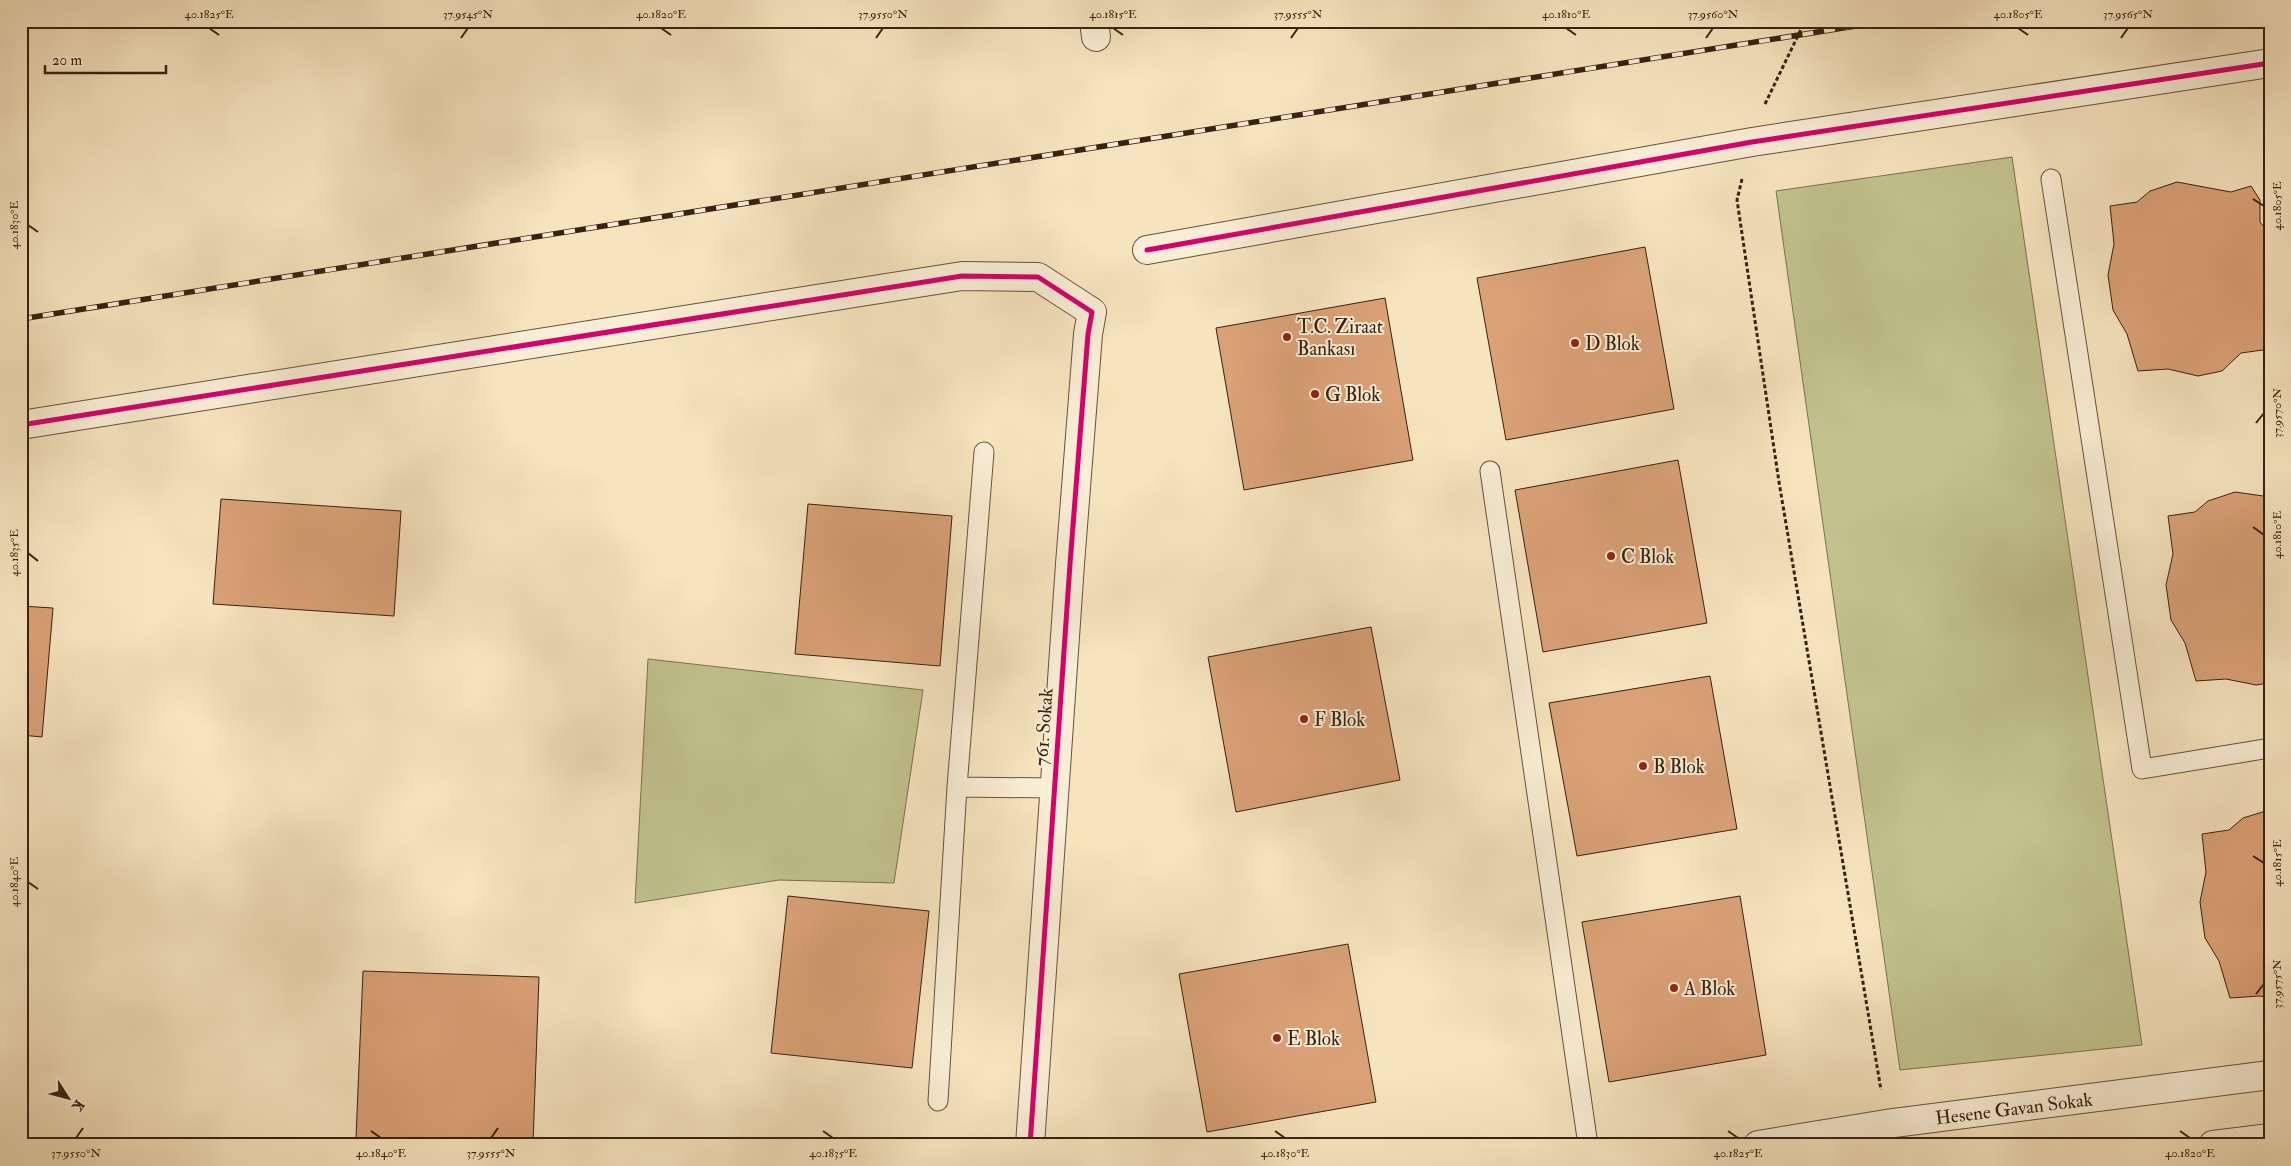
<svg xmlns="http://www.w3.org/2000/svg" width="2291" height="1166" font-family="'IM FELL Double Pica',serif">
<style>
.green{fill:#c1c28e;stroke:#7c7250}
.building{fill:#daa177;stroke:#372111}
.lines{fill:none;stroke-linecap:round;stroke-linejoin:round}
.service-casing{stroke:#67523c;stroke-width:21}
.minor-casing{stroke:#67523c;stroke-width:30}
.tertiary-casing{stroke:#67523c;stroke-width:30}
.path{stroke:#372111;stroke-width:3;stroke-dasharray:4 2.5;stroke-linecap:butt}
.service{stroke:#f9edd5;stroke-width:19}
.minor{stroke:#f9edd5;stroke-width:28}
.tertiary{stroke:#f9edd5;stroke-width:28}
.rail-casing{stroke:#372111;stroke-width:5.5}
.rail{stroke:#f9edd5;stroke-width:4;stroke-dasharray:11;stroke-linecap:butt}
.cycleway-casing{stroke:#f9edd5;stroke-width:8}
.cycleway{stroke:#d6006c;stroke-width:5}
.ticks{fill:none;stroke:#372111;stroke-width:2}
.poi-dot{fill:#8f2418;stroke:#f9edd5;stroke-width:2}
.labels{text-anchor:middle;stroke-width:4;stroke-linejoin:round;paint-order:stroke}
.poi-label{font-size:19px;fill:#372111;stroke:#f9edd5;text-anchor:start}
.street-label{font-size:19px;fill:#372111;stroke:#f9edd5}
.neatline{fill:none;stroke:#372111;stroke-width:2}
.ticks-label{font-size:12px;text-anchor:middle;fill:#372111}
</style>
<rect width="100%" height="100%" fill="#f6e4bf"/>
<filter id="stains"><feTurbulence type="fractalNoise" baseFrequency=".004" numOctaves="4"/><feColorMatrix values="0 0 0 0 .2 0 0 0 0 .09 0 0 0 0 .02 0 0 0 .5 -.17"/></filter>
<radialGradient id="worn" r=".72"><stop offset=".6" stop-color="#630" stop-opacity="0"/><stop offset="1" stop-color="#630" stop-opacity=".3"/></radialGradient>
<path class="green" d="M 2012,157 L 2142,1045 L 1900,1070 L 1776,191 Z
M 648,659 L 923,690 L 894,883 L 779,880 L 635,903 Z"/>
<path class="building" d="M 2177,182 L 2231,192 L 2251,186 L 2260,200 L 2260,222 L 2270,234 L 2270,349 L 2241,353 L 2222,371 L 2198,376 L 2168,369 L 2138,371 L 2127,334 L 2113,310 L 2108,275 L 2114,244 L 2110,206 L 2137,202 L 2150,191 Z
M 1645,247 L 1674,409 L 1506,440 L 1477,278 Z
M 1385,298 L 1413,460 L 1244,490 L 1216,328 Z
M 1678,460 L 1707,623 L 1543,652 L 1515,490 Z
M 2235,492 L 2270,497 L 2270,683 L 2256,685 L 2226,679 L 2196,681 L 2185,643 L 2171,620 L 2166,585 L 2173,554 L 2168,516 L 2195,512 L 2208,501 Z
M 221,499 L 401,511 L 394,616 L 213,604 Z
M 808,504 L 952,516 L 940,666 L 795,654 Z
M 21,606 L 53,608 L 42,737 L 21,735 Z
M 1371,627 L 1400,780 L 1236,812 L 1208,657 Z
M 1710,676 L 1737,829 L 1577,856 L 1549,703 Z
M 2269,810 L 2270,998 L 2260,996 L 2230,998 L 2219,961 L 2205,938 L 2200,902 L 2206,872 L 2202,834 L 2229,830 L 2243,818 Z
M 788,896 L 929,911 L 912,1068 L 771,1053 Z
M 1740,896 L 1766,1055 L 1609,1082 L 1582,922 Z
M 1348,944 L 1376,1102 L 1207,1132 L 1179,974 Z
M 363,971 L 539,977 L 533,1144 L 356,1138 Z"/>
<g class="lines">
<g class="service-casing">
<path id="service" d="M 2051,179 L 2142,769 L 2270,748
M 984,452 L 957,787 L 1054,788
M 1490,471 L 1588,1145
M 938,1101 L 957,787"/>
</g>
<g class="minor-casing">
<path id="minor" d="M 1094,21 L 1096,37
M 1147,250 L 1752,142 L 2270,63
M 21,425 L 962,276 L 1038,277 L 1092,312 L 1088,334 L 1070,564 L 1030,1145"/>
</g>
<g class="tertiary-casing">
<path id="tertiary" d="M 1758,1145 L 1886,1124 L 2270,1075
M 2213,1145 L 2270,1138"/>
</g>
<path class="path" d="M 1765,104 L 1805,21
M 1742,179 L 1737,200 L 1779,482 L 1881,1090"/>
<use href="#service" class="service"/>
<use href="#minor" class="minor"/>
<use href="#tertiary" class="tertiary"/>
<g class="rail-casing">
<path id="rail" d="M 21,319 L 1887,21"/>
</g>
<use href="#rail" class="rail"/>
<g class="cycleway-casing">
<path id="cycleway" d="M 1147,250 L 1752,142 L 2270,63
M 21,425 L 962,276 L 1038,277 L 1092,312 L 1088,334 L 1070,564 L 1030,1145"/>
</g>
<use href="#cycleway" class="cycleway"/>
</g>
<path class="ticks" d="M 209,28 L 219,35M 661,28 L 671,35M 1113,28 L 1123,35M 1566,28 L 1576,35M 2018,28 L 2028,35M 461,38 L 468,28M 876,38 L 883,28M 1291,38 L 1298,28M 1706,38 L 1713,28M 2121,38 L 2128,28M 2253,199 L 2264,206M 28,225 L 38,232M 2256,423 L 2264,413M 2253,527 L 2264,535M 28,553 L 38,561M 2253,856 L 2264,863M 28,882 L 38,889M 2256,994 L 2264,984M 371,1131 L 381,1138M 823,1131 L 833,1138M 1275,1131 L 1285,1138M 1728,1131 L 1738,1138M 2180,1131 L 2190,1138M 76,1138 L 83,1128M 491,1138 L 498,1128"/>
<g class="poi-dot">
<circle cx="1287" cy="337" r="5"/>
<circle cx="1575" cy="343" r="5"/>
<circle cx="1315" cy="394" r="5"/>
<circle cx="1611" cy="556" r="5"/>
<circle cx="1304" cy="719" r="5"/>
<circle cx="1643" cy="766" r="5"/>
<circle cx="1674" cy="988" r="5"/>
<circle cx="1277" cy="1038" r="5"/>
</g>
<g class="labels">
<g class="poi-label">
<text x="1297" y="333">T.C. Ziraat<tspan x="1297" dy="22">Bankası</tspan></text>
<text x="1585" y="350">D Blok</text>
<text x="1325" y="401">G Blok</text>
<text x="1621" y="563">C Blok</text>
<text x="1314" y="726">F Blok</text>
<text x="1653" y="773">B Blok</text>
<text x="1684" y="995">A Blok</text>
<text x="1287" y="1045">E Blok</text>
</g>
<g class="street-label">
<text transform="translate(1043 727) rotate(-86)" y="7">761. Sokak</text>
<text transform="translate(2014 1108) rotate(-7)" y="7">Hesene Gavan Sokak</text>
</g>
</g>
<rect width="2291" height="1166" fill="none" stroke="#f6e4bf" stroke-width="55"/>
<g transform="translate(68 1098) rotate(126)" stroke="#f9edd5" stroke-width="4" paint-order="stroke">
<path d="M0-4L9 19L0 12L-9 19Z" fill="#372111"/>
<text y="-8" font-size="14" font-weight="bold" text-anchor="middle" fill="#372111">K</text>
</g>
<path d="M45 65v8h121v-8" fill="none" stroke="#372111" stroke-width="2.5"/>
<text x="52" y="65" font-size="15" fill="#372111" stroke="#f9edd5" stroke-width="4" paint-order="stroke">20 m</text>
<rect x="28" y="28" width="2236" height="1110" class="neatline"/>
<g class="ticks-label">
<text x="209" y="18">40.1825°E</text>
<text x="468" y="18">37.9545°N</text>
<text x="661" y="18">40.1820°E</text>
<text x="883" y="18">37.9550°N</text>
<text x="1113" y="18">40.1815°E</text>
<text x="1298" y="18">37.9555°N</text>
<text x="1566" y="18">40.1810°E</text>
<text x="1713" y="18">37.9560°N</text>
<text x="2018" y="18">40.1805°E</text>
<text x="2128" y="18">37.9565°N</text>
<text transform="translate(2277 206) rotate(-90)" y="4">40.1805°E</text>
<text transform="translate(14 225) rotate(-90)" y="4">40.1830°E</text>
<text transform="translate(2277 413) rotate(-90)" y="4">37.9570°N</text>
<text transform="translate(2277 535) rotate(-90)" y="4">40.1810°E</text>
<text transform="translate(14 553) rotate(-90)" y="4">40.1835°E</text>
<text transform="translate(2277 863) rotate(-90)" y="4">40.1815°E</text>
<text transform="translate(14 882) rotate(-90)" y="4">40.1840°E</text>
<text transform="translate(2277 984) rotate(-90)" y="4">37.9575°N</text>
<text x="76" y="1157">37.9550°N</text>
<text x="381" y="1157">40.1840°E</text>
<text x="491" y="1157">37.9555°N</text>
<text x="833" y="1157">40.1835°E</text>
<text x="1285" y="1157">40.1830°E</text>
<text x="1738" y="1157">40.1825°E</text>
<text x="2190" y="1157">40.1820°E</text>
</g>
<rect width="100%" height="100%" filter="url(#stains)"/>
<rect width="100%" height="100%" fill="url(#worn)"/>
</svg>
